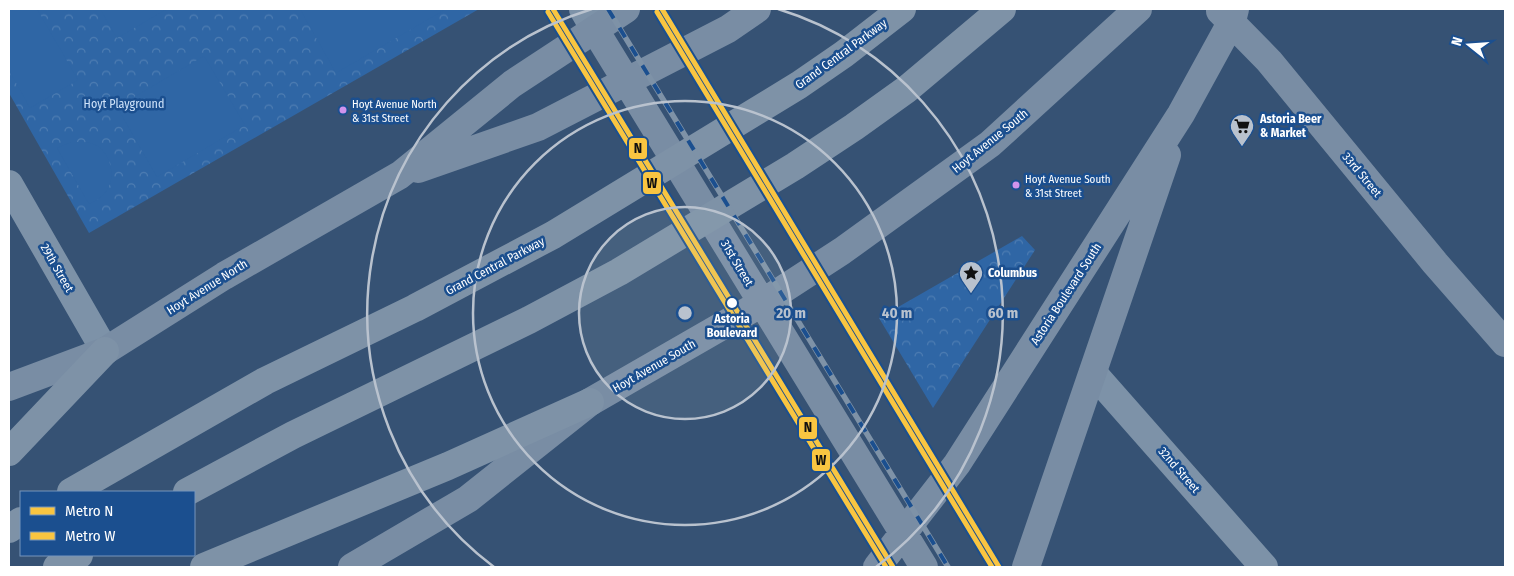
<svg xmlns="http://www.w3.org/2000/svg" width="1514" height="576" font-family="'Fira Sans Condensed',sans-serif">
<style>
.park{fill:url(#park-crowns)}
.pitch{fill:#2f66a5}
.lines{fill:none;stroke-linecap:round;stroke-linejoin:round}
.minor{stroke:#7d92a8;stroke-width:28}
.tertiary{stroke:#7d92a8;stroke-width:28}
.secondary{stroke:#798da4;stroke-width:28}
.motorway{stroke:#7e92a7;stroke-width:28}
.rail-casing{stroke:#7e92a7;stroke-width:5.5}
.rail{stroke:#1b4f8f;stroke-width:4;stroke-dasharray:11;stroke-linecap:butt}
.metro-1-casing{stroke:#1b4f8f;stroke-width:9}
.metro-2-casing{stroke:#1b4f8f;stroke-width:9}
.metro-1{stroke:#f9c541;stroke-width:5}
.metro-2{stroke:#f9c541;stroke-width:5}
.ring{fill:none;stroke:#b9c2ce;stroke-width:2.5}
.bus-dot{fill:#d193ec;stroke:#1b4f8f;stroke-width:2}
.stop-dot{fill:#fff;stroke:#1b4f8f;stroke-width:2}
.labels{text-anchor:middle;stroke-width:5;stroke-linejoin:round;paint-order:stroke}
.bus-label{font-size:11px;fill:#fff;stroke:#1b4f8f;text-anchor:start}
.street-label{font-size:12px;fill:#fff;stroke:#1b4f8f}
.park-label{font-size:12px;fill:#cfe3fa;stroke:#1b4f8f}
.poi-label{font-size:12px;font-weight:bold;fill:#fff;stroke:#1b4f8f;text-anchor:start}
.stop-label{font-size:12px;font-weight:bold;fill:#fff;stroke:#1b4f8f}
.centre{fill:#b9c2ce;stroke:#1b4f8f;stroke-width:2.5}
.ring-label{font-size:15px;text-anchor:middle;font-weight:bold;fill:#b9c2ce;stroke:#1b4f8f;stroke-width:5;stroke-linejoin:round;paint-order:stroke}
.line-badge{stroke:#1b4f8f;stroke-width:2}
.pale-badge-label{font-size:14px;text-anchor:middle;font-weight:bold;fill:#111}
</style>
<defs>
<pattern id="park-crowns" width="20" height="18" patternUnits="userSpaceOnUse" patternTransform="scale(1.25)"><rect width="20" height="18" fill="#2f66a5"/><path d="M2 6a3 3 0 1 1 6 0M12 15a3 3 0 1 1 6 0" fill="none" stroke="#4e7db2"/></pattern>
</defs>
<rect width="100%" height="100%" fill="#365274"/>
<path class="park" d="M 9,9 L 479,9 L 89,233 L 9,93 Z
M 1022,236 L 1035,250 L 933,408 L 879,318 Z"/>
<path class="pitch" d="M 9,9 L 37,9 L 78,80 L 30,108 L 9,70 Z
M 100,9 L 167,9 L 117,38 Z
M 300,9 L 446,9 L 336,73 Z
M 204,56 L 245,125 L 157,177 L 117,107 Z
M 71,142 C 80,142 90,141 98,146 C 113,158 117,182 102,196 C 99,199 93,202 89,204 L 57,148 Z"/>
<g class="lines">
<path class="minor" d="M 1093,373 L 1264,567"/>
<path class="tertiary" d="M 583,9 L 595,30
M 9,184 L 105,351"/>
<path class="secondary" d="M 1220,11 L 1269,61 L 1435,263 L 1505,343
M 595,30 L 924,567
M 418,169 L 538,127 L 728,29 L 757,9
M 9,387 L 105,351 L 224,276 L 400,175 L 512,84 L 626,9
M 352,567 L 468,499 L 590,402 L 762,303 L 842,251 L 990,144 L 1138,9
M 877,567 L 957,464 L 1181,114 L 1232,21 L 1235,9
M 1026,567 L 1167,155"/>
<path class="motorway" d="M 9,452 L 105,351
M 71,492 L 265,381 L 415,308 L 553,235 L 799,85 L 844,54 L 902,9
M 187,492 L 293,435 L 529,320 L 619,272 L 795,166 L 854,127 L 907,89 L 1002,9
M 9,529 L 21,521
M 57,567 L 79,555
M 204,567 L 448,466 L 590,402"/>
<g class="rail-casing">
<path id="rail" d="M 608,9 L 948,567"/>
</g>
<use href="#rail" class="rail"/>
<g class="metro-1-casing">
<path id="metro-1" d="M 553,9 L 893,567
M 662,9 L 999,567"/>
</g>
<g class="metro-2-casing">
<path id="metro-2" d="M 548,12 L 886,567
M 657,12 L 992,567"/>
</g>
<use href="#metro-1" class="metro-1"/>
<use href="#metro-2" class="metro-2"/>
</g>
<circle cx="685" cy="313" r="106" fill="#b9c2ce" fill-opacity=".12"/>
<g class="ring">
<circle cx="685" cy="313" r="106"/>
<circle cx="685" cy="313" r="212"/>
<path d="M494 567A318 318 0 0 1 592 9M778 9A318 318 0 0 1 876 567"/>
</g>
<defs>
<g id="supermarket-pin" transform="scale(1.25)"><path d="M0 17L-7.5 6A9.5 9.5 0 1 1 7.5 6Z" fill="#b9c2ce" stroke="#1b4f8f"/><path d="M-6-5.5h2.5l.6 2H6L4.5 2H-2.5L-4.4-4H-6ZM-1.5 3.2a1.3 1.3 0 1 0 .1 0ZM3 3.2a1.3 1.3 0 1 0 .1 0Z" fill="#111"/></g>
<g id="sight-pin" transform="scale(1.25)"><path d="M0 17L-7.5 6A9.5 9.5 0 1 1 7.5 6Z" fill="#b9c2ce" stroke="#1b4f8f"/><path d="M0-6L1.8-2.2L6-1.7L2.9 1.2L3.7 5.4L0 3.3L-3.7 5.4L-2.9 1.2L-6-1.7L-1.8-2.2Z" fill="#111"/></g>
</defs>
<g fill-rule="evenodd">
<use href="#supermarket-pin" x="1242" y="126"/>
<use href="#sight-pin" x="971" y="273"/>
</g>
<g class="bus-dot">
<circle cx="343" cy="110" r="4.5"/>
<circle cx="1016" cy="185" r="4.5"/>
</g>
<circle class="stop-dot" cx="732" cy="303" r="6"/>
<g class="labels">
<g class="bus-label">
<text x="352" y="108">Hoyt Avenue North<tspan x="352" dy="14">&amp; 31st Street</tspan></text>
<text x="1025" y="183">Hoyt Avenue South<tspan x="1025" dy="14">&amp; 31st Street</tspan></text>
</g>
<g class="street-label">
<text transform="translate(841 54) rotate(-36)" y="4">Grand Central Parkway</text>
<text transform="translate(990 141) rotate(-39)" y="4">Hoyt Avenue South</text>
<text transform="translate(1362 175) rotate(50)" y="4">33rd Street</text>
<text transform="translate(737 263) rotate(59)" y="4">31st Street</text>
<text transform="translate(495 266) rotate(-28)" y="4">Grand Central Parkway</text>
<text transform="translate(57 268) rotate(60)" y="4">29th Street</text>
<text transform="translate(207 287) rotate(-32)" y="4">Hoyt Avenue North</text>
<text transform="translate(1066 294) rotate(-57)" y="4">Astoria Boulevard South</text>
<text transform="translate(654 366) rotate(-30)" y="4">Hoyt Avenue South</text>
<text transform="translate(1179 470) rotate(49)" y="4">32nd Street</text>
</g>
<g class="park-label">
<text x="124" y="108">Hoyt Playground</text>
</g>
<g class="poi-label">
<text x="1260" y="123">Astoria Beer<tspan x="1260" dy="14">&amp; Market</tspan></text>
<text x="988" y="277">Columbus</text>
</g>
<g class="stop-label">
<text x="732" y="323">Astoria<tspan x="732" dy="14">Boulevard</tspan></text>
</g>
</g>
<circle cx="685" cy="313" r="8" class="centre"/>
<g class="ring-label">
<text x="791" y="318">20 m</text>
<text x="897" y="318">40 m</text>
<text x="1003" y="318">60 m</text>
</g>
<g class="line-badge">
<rect x="628" y="137" width="20" height="23" rx="5" fill="#f9c541"/>
<rect x="642" y="171" width="20" height="24" rx="5" fill="#f9c541"/>
<rect x="798" y="416" width="20" height="24" rx="5" fill="#f9c541"/>
<rect x="811" y="448" width="20" height="24" rx="5" fill="#f9c541"/>
</g>
<g class="pale-badge-label">
<text x="638" y="153">N</text>
<text x="652" y="188">W</text>
<text x="808" y="432">N</text>
<text x="821" y="465">W</text>
</g>
<rect width="1514" height="576" fill="none" stroke="#ffffff" stroke-width="20"/>
<rect x="20" y="491" width="175" height="65" fill="#1b4f8f" stroke="#7695bc"/>
<rect x="30" y="507" width="25" height="8" fill="#f9c541" stroke="#7695bc"/>
<text x="65" y="516" font-size="15" fill="#ffffff">Metro N</text>
<rect x="30" y="532" width="25" height="8" fill="#f9c541" stroke="#7695bc"/>
<text x="65" y="541" font-size="15" fill="#ffffff">Metro W</text>
<g transform="translate(1469 45) rotate(287)" stroke="#1b4f8f" stroke-width="4" paint-order="stroke">
<path d="M0-4L9 19L0 12L-9 19Z" fill="#ffffff"/>
<text y="-8" font-size="14" font-weight="bold" text-anchor="middle" fill="#ffffff">N</text>
</g>
</svg>
